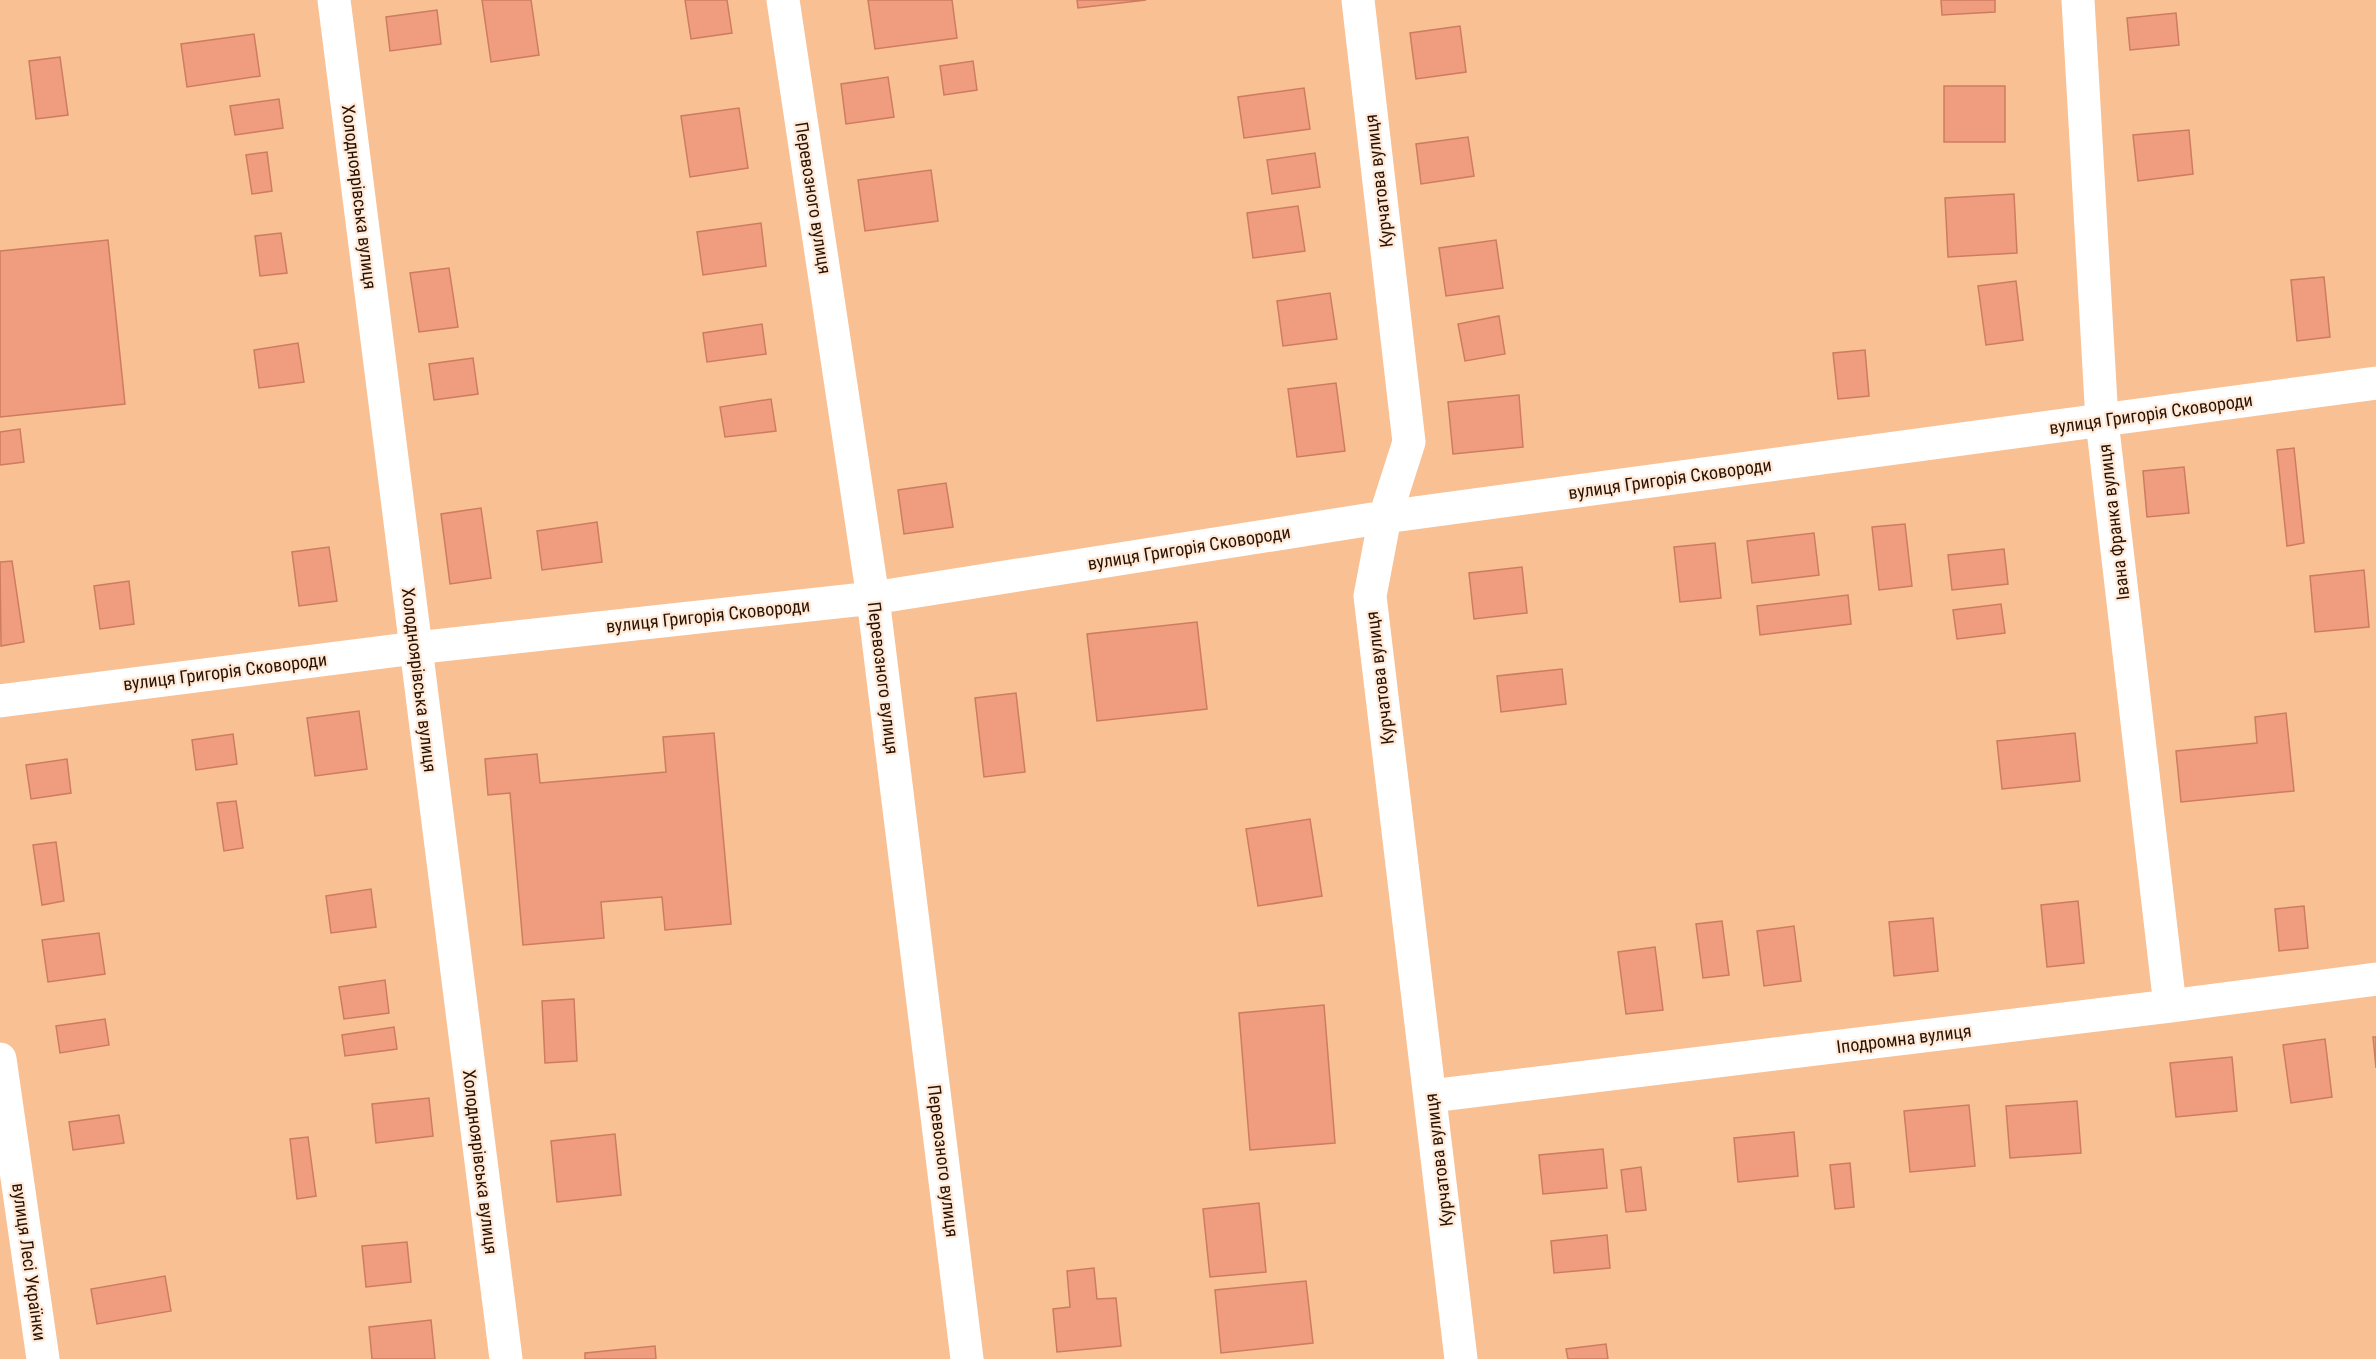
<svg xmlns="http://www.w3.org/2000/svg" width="2376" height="1359" font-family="'Roboto Condensed',sans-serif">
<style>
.building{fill:#f09c7f;stroke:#cd7c60;stroke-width:1.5}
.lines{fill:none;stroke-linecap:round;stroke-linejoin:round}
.minor{stroke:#fff;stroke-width:33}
.labels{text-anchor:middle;stroke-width:4.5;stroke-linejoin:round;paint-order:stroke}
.street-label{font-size:18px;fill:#2b1200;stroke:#ffe9d8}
</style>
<rect width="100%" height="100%" fill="#f8c093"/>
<path class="building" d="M 482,0 L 531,0 L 539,55 L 491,62 Z
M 685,0 L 727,0 L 732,33 L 691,39 Z
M 868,0 L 952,0 L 957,38 L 875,49 Z
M 1077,0 L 1146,0 L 1078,8 Z
M 1941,0 L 1995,0 L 1995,12 L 1942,15 Z
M 437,10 L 441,44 L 390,51 L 386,17 Z
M 2176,13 L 2179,45 L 2130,50 L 2127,18 Z
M 1460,26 L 1466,72 L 1416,79 L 1410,33 Z
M 254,34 L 260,76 L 187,87 L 181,44 Z
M 60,57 L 68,115 L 36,119 L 29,61 Z
M 973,61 L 977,90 L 944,95 L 940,66 Z
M 888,77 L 894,117 L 846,124 L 841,84 Z
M 1944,86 L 2005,86 L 2005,142 L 1944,142 Z
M 1304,88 L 1310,129 L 1244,138 L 1238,97 Z
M 279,99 L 283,128 L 235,135 L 230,106 Z
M 739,108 L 748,168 L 690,177 L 681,116 Z
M 2189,130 L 2193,174 L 2138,181 L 2133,135 Z
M 1468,137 L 1474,176 L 1421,184 L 1416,144 Z
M 267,152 L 272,191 L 252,194 L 246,155 Z
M 1315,153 L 1320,187 L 1272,194 L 1267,160 Z
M 931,170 L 938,221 L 865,231 L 858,180 Z
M 2014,194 L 2017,253 L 1948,257 L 1945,198 Z
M 1298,206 L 1305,251 L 1253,258 L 1247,213 Z
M 761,223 L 766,266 L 703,275 L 697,232 Z
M 281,233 L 287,273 L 260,276 L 255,236 Z
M 108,240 L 125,404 L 0,417 L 0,251 Z
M 1496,240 L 1503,288 L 1446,296 L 1439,248 Z
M 449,268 L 458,327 L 419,332 L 410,273 Z
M 2324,277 L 2330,337 L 2297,341 L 2291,280 Z
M 2016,281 L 2023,340 L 1986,345 L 1978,286 Z
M 1330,293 L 1337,339 L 1283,346 L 1277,301 Z
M 1499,316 L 1505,354 L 1465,361 L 1458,324 Z
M 762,324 L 766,354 L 707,362 L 703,333 Z
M 298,343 L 304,382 L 259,388 L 254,350 Z
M 1865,350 L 1869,396 L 1838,399 L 1833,353 Z
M 473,358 L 478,394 L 434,400 L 429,364 Z
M 1336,383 L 1345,451 L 1297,457 L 1288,389 Z
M 1519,395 L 1523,447 L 1453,454 L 1448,402 Z
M 771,399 L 776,431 L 725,437 L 720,407 Z
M 20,429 L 24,462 L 0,465 L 0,432 Z
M 2294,448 L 2304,543 L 2287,546 L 2277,450 Z
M 2184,467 L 2189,513 L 2147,517 L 2143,471 Z
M 946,483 L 953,527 L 904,534 L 898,490 Z
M 481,508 L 491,578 L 450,584 L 441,514 Z
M 597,522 L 602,562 L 542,570 L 537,531 Z
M 1905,524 L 1912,586 L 1879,590 L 1872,527 Z
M 1814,533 L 1819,575 L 1752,583 L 1747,541 Z
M 1715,543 L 1721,598 L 1680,602 L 1674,547 Z
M 329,547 L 337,601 L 299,606 L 292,552 Z
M 2004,549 L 2008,584 L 1952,590 L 1948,555 Z
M 12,561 L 24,642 L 1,646 L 0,562 Z
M 1522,567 L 1527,613 L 1474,619 L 1469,573 Z
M 2364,570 L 2369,627 L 2315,632 L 2310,576 Z
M 129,581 L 134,624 L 100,629 L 94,586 Z
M 1848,595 L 1851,624 L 1760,635 L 1757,606 Z
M 2001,604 L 2005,633 L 1957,639 L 1953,610 Z
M 1197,622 L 1207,709 L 1097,721 L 1087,634 Z
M 1562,669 L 1566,704 L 1501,712 L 1497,676 Z
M 1016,693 L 1025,772 L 984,777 L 975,698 Z
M 359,711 L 367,769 L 315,776 L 307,718 Z
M 2286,713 L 2294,791 L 2181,802 L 2176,751 L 2257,743 L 2255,717 Z
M 714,733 L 731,924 L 665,930 L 662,897 L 601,902 L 604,938 L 523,945 L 510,793 L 488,795 L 485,759 L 537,754 L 540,783 L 666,772 L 663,737 Z
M 2075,733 L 2080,781 L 2002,789 L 1997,741 Z
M 233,734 L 237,764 L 196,770 L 192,740 Z
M 67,759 L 71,793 L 31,799 L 26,765 Z
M 236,801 L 243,848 L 224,851 L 217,803 Z
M 1310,819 L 1322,896 L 1258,906 L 1246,829 Z
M 56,842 L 64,901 L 42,905 L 33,845 Z
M 371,889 L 376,927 L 331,933 L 326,896 Z
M 2078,901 L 2084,963 L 2047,967 L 2041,905 Z
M 2304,906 L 2308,948 L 2279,951 L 2275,909 Z
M 1933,918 L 1938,971 L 1894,976 L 1889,922 Z
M 1722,921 L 1729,975 L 1703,978 L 1696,924 Z
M 1794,926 L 1801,981 L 1764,986 L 1757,931 Z
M 99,933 L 105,974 L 48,982 L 42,940 Z
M 1655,947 L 1663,1010 L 1626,1014 L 1618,952 Z
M 385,980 L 389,1013 L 344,1019 L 339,987 Z
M 574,999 L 577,1061 L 545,1063 L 542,1001 Z
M 1324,1005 L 1335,1143 L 1250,1150 L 1239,1013 Z
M 105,1019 L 109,1045 L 60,1053 L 56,1026 Z
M 394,1027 L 397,1049 L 345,1056 L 342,1035 Z
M 2373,1037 L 2376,1037 L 2376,1068 Z
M 2325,1039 L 2332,1097 L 2291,1103 L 2283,1045 Z
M 2232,1057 L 2237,1111 L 2176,1117 L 2170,1063 Z
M 429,1098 L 433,1136 L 376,1143 L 372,1104 Z
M 2077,1101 L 2081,1153 L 2010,1158 L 2006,1106 Z
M 1969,1105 L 1975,1166 L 1910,1172 L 1904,1111 Z
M 119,1115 L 124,1143 L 73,1150 L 69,1122 Z
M 1794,1132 L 1798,1176 L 1738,1182 L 1734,1138 Z
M 615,1134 L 621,1195 L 557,1202 L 551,1141 Z
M 308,1137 L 316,1196 L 297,1199 L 290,1139 Z
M 1603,1149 L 1607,1188 L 1543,1194 L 1539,1155 Z
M 1850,1163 L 1854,1207 L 1835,1209 L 1830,1165 Z
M 1641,1167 L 1646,1210 L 1626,1212 L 1621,1170 Z
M 1259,1203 L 1266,1272 L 1210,1277 L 1203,1209 Z
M 1607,1235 L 1610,1268 L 1554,1273 L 1551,1241 Z
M 407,1242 L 411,1282 L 366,1287 L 362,1246 Z
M 1094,1268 L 1097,1299 L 1116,1298 L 1121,1346 L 1057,1352 L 1053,1309 L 1070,1307 L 1067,1271 Z
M 165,1276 L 171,1311 L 97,1324 L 91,1289 Z
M 1306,1281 L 1313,1343 L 1221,1353 L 1215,1290 Z
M 431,1320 L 435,1359 L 372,1359 L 369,1327 Z
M 1606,1344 L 1608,1359 L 1568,1359 L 1566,1349 Z
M 655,1346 L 656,1359 L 585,1359 L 585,1353 Z"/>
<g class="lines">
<path class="minor" d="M 334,0 L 506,1359
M 783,0 L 873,598 L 967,1359
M 1358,0 L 1409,442 L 1385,517 L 1370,596 L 1461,1359
M 2078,0 L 2102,421 L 2170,1006
M 0,701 L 415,648 L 873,598 L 1385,517 L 2376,383
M 0,1059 L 43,1359
M 1431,1096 L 2170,1006 L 2376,979"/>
</g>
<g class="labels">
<g class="street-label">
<text transform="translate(1379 181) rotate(-97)" y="6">Курчатова вулиця</text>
<text transform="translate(359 197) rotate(83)" y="6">Холодноярівська вулиця</text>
<text transform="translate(813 198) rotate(81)" y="6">Перевозного вулиця</text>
<text transform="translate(2151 414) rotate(-8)" y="6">вулиця Григорія Сковороди</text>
<text transform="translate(1670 479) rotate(-8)" y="6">вулиця Григорія Сковороди</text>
<text transform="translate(2114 522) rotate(-97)" y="6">Івана Франка вулиця</text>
<text transform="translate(1189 548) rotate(-9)" y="6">вулиця Григорія Сковороди</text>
<text transform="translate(708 616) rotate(-6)" y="6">вулиця Григорія Сковороди</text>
<text transform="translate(225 672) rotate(-7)" y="6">вулиця Григорія Сковороди</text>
<text transform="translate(883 678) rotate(83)" y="6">Перевозного вулиця</text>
<text transform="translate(1380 678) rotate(-97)" y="6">Курчатова вулиця</text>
<text transform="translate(419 680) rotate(83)" y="6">Холодноярівська вулиця</text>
<text transform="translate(1904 1039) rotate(-7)" y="6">Іподромна вулиця</text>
<text transform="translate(1439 1160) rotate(-97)" y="6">Курчатова вулиця</text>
<text transform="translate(943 1161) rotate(83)" y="6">Перевозного вулиця</text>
<text transform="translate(480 1162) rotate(83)" y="6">Холодноярівська вулиця</text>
<text transform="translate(29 1262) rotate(82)" y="6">вулиця Лесі Українки</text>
</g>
</g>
</svg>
